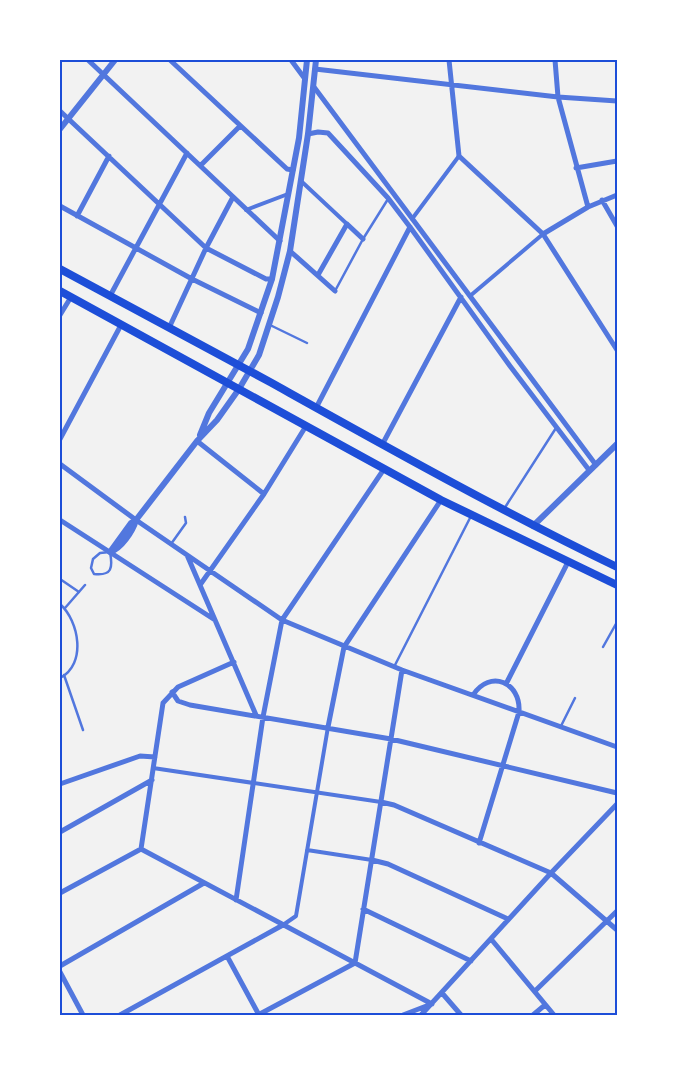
<svg xmlns="http://www.w3.org/2000/svg" width="677" height="1075" font-family="Montserrat,sans-serif">
<style>
.lines{fill:none;stroke-linecap:round;stroke-linejoin:round}
.service{stroke:#5277de;stroke-width:2.5}
.pedestrian{stroke:#5277de;stroke-width:4}
.minor{stroke:#5277de;stroke-width:5}
.tertiary{stroke:#5277de;stroke-width:6}
.primary{stroke:#1d4ed8;stroke-width:8}
.neatline{fill:none;stroke:#1d4ed8;stroke-width:2}
</style>
<rect width="100%" height="100%" fill="#f2f2f2"/>
<g class="lines">
<path class="service" d="M 335,291 L 363,239 L 388,199
M 270,325 L 307,343
M 504,509 L 556,428
M 171,544 L 186,523 L 185,517
M 110,552 C 113,568 112,576 94,574 L 91,568 L 93,559 L 100,553 Z
M 60,579 L 79,592
M 60,604 C 79,621 87,664 60,678
M 65,608 L 85,585
M 603,647 L 617,622
M 394,667 L 471,516
M 64,675 L 83,730
M 561,726 L 575,698"/>
<path class="pedestrian" d="M 301,181 L 347,224
M 246,210 L 288,194
M 412,219 L 459,156
M 470,296 L 543,234
M 153,768 L 381,802
M 307,850 L 372,860
M 283,925 L 296,916 L 328,727"/>
<path class="minor" d="M 88,60 L 280,241
M 170,60 L 287,169 L 293,170
M 291,60 L 305,79
M 449,60 L 459,156 L 543,234 L 617,350
M 555,60 L 558,97 L 588,207
M 315,69 L 558,97 L 617,101
M 314,87 L 596,465
M 60,111 L 206,248 L 266,279 L 272,279
M 308,134 L 318,132 L 328,133 L 388,198 L 410,227 L 510,366 L 589,470
M 201,165 L 240,126
M 576,168 L 617,161
M 602,200 L 617,226
M 60,206 L 192,279 L 261,313
M 77,216 L 109,156
M 543,234 L 588,207 L 617,195
M 290,251 L 335,291
M 318,275 L 347,224 L 363,239
M 110,296 L 187,153
M 60,315 L 71,297
M 169,328 L 206,248 L 233,197
M 316,408 L 410,227
M 60,439 L 121,325
M 197,441 L 264,494
M 382,445 L 461,297
M 60,464 L 136,520 L 282,620 L 402,670 L 617,747
M 60,520 L 215,620
M 187,555 L 256,715
M 200,585 L 264,494 L 306,426
M 506,684 L 568,562
M 172,692 L 178,701 L 190,705 L 391,739 L 617,793
M 473,695 C 490,669 521,682 519,712 L 479,843
M 328,727 L 344,647 L 441,500
M 60,784 L 140,756 L 155,757
M 381,802 L 394,805 L 551,873 L 617,930
M 60,832 L 152,780
M 141,849 L 432,1004
M 141,849 L 163,703 L 178,687 L 234,662
M 372,860 L 388,864 L 508,919
M 60,893 L 141,849
M 236,900 L 263,717 L 282,620 L 384,469
M 363,909 L 471,961
M 491,939 L 554,1015
M 227,956 L 259,1015
M 60,966 L 204,883
M 60,972 L 83,1015
M 535,991 L 617,911
M 442,993 L 461,1015
M 120,1015 L 283,925
M 258,1015 L 355,963 L 402,670
M 403,1015 L 429,1005
M 421,1015 L 551,873 L 617,804
M 533,1015 L 545,1005"/>
<path class="tertiary" d="M 60,129 L 115,60
M 200,435 L 209,413 L 248,349 L 272,279 L 299,138 L 307,60
M 533,526 L 617,444
M 110,552 C 121,549 133,531 136,520 L 197,441 L 217,420 L 239,389 L 259,355 L 278,297 L 290,251 L 308,134 L 316,60
M 110,552 L 131,523 L 136,520"/>
<path class="primary" d="M 60,269 C 130,307 200,344 270,382 C 385,446 499,510 617,567
M 60,291 L 441,500 L 617,585"/>
</g>
<rect width="677" height="1075" fill="none" stroke="#ffffff" stroke-width="122"/>
<rect x="61" y="61" width="555" height="953" class="neatline"/>
</svg>
